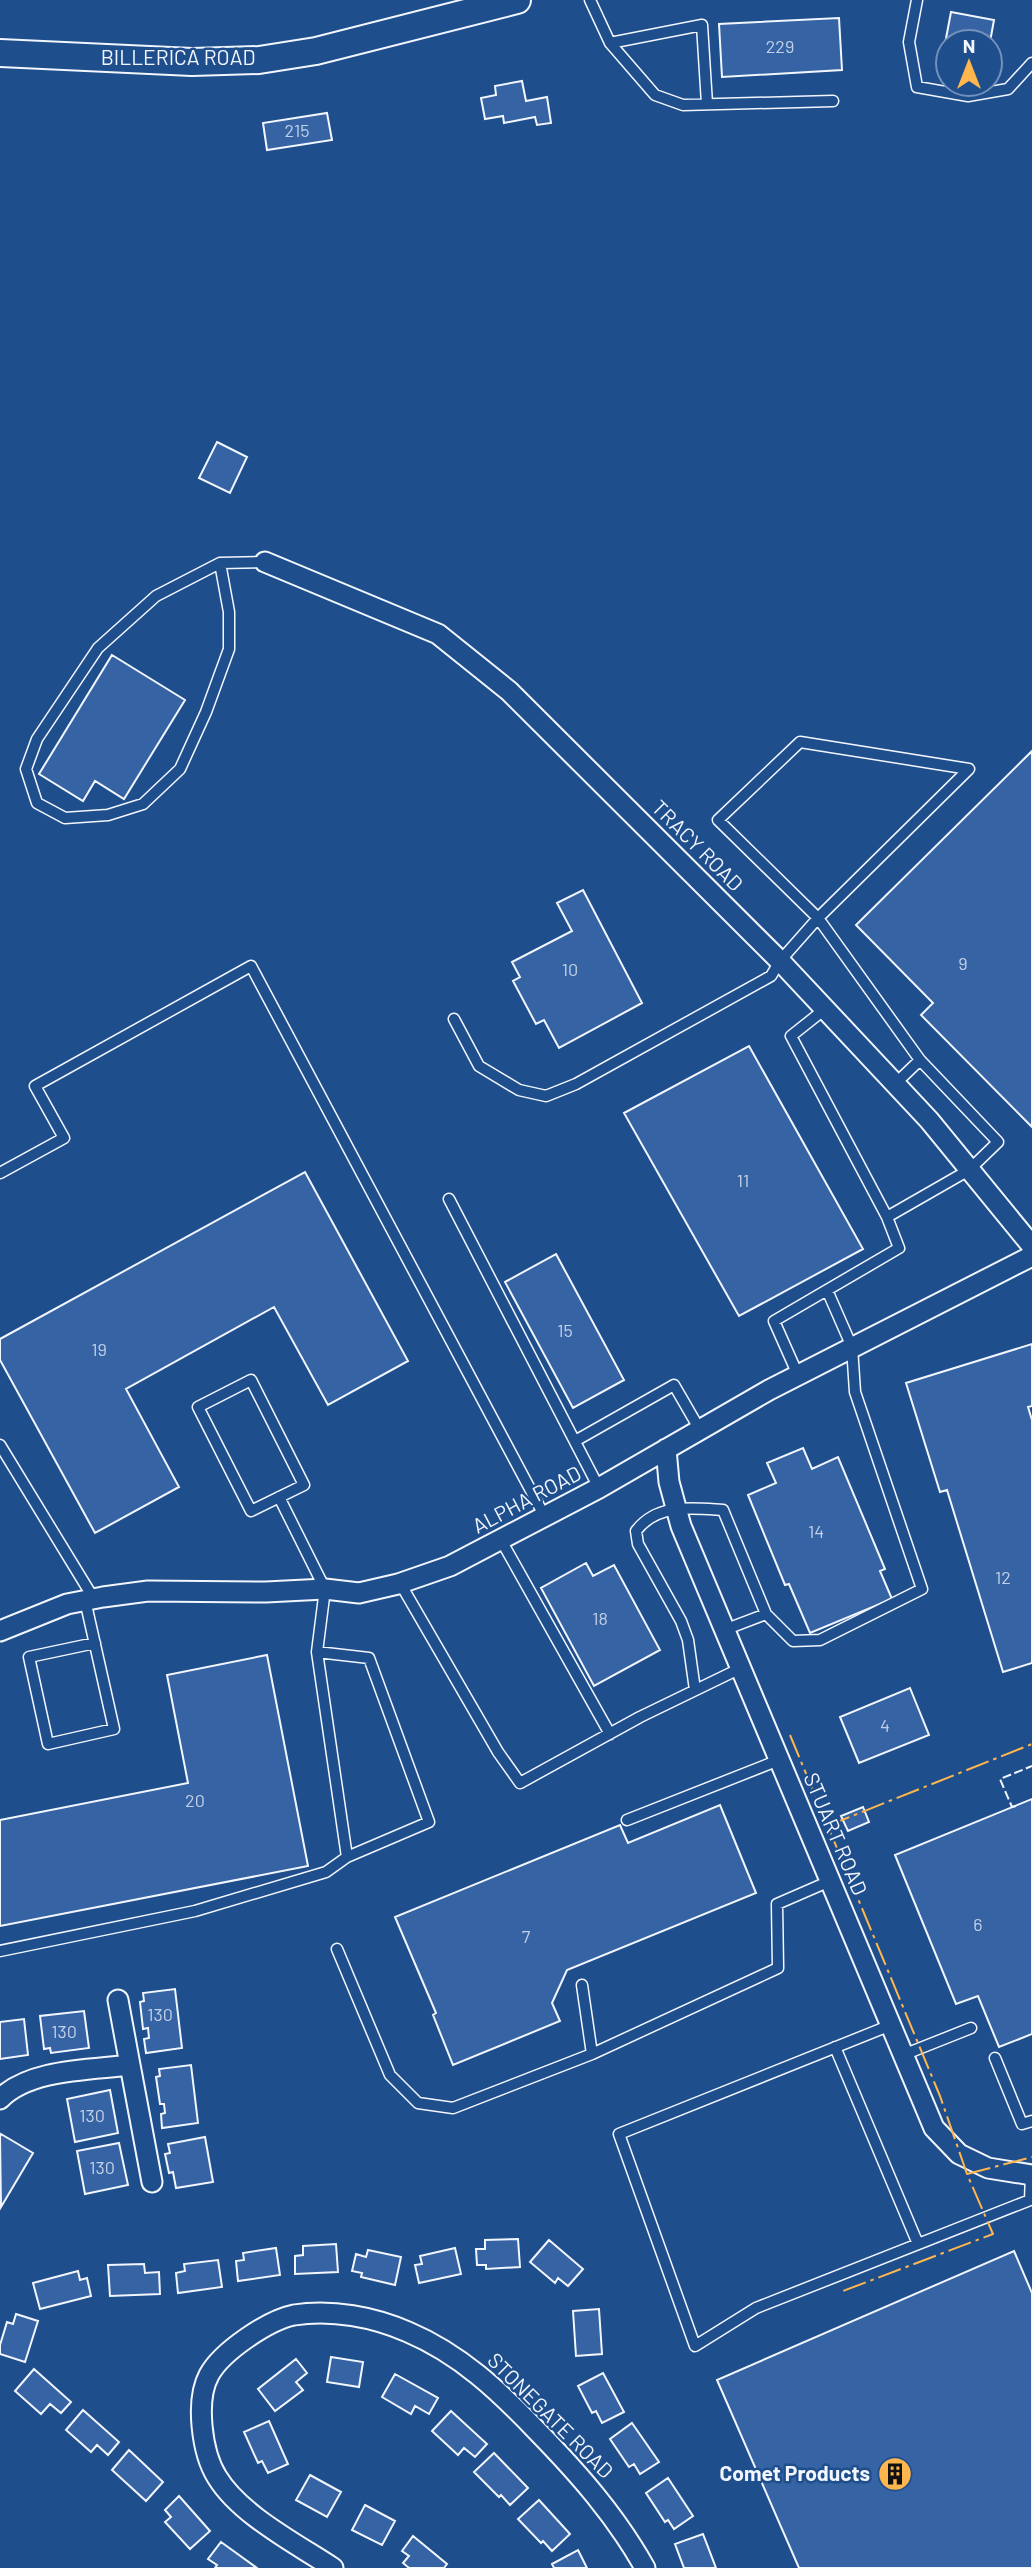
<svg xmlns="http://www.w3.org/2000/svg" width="1032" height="2568" font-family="Barlow,sans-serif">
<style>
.building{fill:#3563a3;stroke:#f2f6ff;stroke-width:2}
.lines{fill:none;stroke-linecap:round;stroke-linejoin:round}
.lane-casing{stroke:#f2f6ff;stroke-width:13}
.street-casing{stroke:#f2f6ff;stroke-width:23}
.secondary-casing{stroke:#f2f6ff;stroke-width:30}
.lane{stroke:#1f4e8c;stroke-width:10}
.street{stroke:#1f4e8c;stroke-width:19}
.secondary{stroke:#1f4e8c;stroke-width:26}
.fence{stroke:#f2f6ff;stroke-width:2;stroke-dasharray:9 3.5;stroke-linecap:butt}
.power{stroke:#ffb74d;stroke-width:2;stroke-dasharray:24 5 3.5 5;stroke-linecap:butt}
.labels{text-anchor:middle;stroke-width:5;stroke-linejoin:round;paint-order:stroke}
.number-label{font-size:18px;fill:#c3d1e8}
.street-label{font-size:21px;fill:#f2f6ff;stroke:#1f4e8c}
.poi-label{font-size:21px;font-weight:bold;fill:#f2f6ff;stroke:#1f4e8c;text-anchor:end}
</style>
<rect width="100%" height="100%" fill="#1f4e8c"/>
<path class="building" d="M 951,12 L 994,20 L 990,42 L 948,42 L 948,66 L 941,65 Z
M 839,18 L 842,70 L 722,77 L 719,24 Z
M 522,81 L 526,101 L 547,97 L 551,123 L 537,125 L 535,117 L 504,123 L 503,116 L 485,119 L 481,98 L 496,95 L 495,86 Z
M 327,113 L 332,140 L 267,150 L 263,123 Z
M 217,442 L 247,457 L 230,493 L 199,478 Z
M 112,655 L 185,700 L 124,799 L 95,781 L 83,801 L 39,774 Z
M 1032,751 L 1032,1127 L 921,1015 L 933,1003 L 856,925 Z
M 583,890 L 642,1003 L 559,1048 L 544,1020 L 536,1024 L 513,981 L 520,977 L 512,962 L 572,931 L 557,903 Z
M 749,1046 L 863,1249 L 739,1316 L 624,1113 Z
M 305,1172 L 408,1361 L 328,1405 L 274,1307 L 126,1389 L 179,1487 L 95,1533 L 0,1360 L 0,1339 Z
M 556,1254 L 624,1380 L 573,1408 L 505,1282 Z
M 1032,1344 L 1032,1406 L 1028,1407 L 1032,1420 L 1032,1663 L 1003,1672 L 947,1490 L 940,1492 L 906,1383 Z
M 803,1448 L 812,1469 L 838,1457 L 885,1569 L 880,1571 L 892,1599 L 810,1633 L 789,1584 L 785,1585 L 748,1495 L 776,1483 L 767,1463 Z
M 586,1563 L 593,1576 L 614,1565 L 660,1650 L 594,1686 L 541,1588 Z
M 267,1655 L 308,1866 L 0,1926 L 0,1820 L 188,1783 L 167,1675 Z
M 910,1688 L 929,1735 L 859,1763 L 840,1717 Z
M 1032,1799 L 1032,2034 L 999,2047 L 978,1996 L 956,2004 L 895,1855 Z
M 720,1805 L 756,1893 L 567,1970 L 552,2003 L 560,2021 L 453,2065 L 433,2015 L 436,2013 L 395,1917 L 620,1825 L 628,1843 Z
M 863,1807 L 869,1822 L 848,1831 L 841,1816 Z
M 175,1989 L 182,2048 L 146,2053 L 144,2039 L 149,2038 L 148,2028 L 143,2029 L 140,2002 L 144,2001 L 143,1993 Z
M 84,2011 L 89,2048 L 51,2053 L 50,2048 L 44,2049 L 40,2016 Z
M 24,2019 L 28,2055 L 0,2059 L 0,2022 Z
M 191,2065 L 198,2123 L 162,2128 L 161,2114 L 165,2113 L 164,2104 L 160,2104 L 156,2077 L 160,2076 L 159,2069 Z
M 110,2090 L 118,2133 L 75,2142 L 67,2099 Z
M 1,2134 L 33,2153 L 1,2207 L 0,2137 Z
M 205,2137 L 213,2182 L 176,2188 L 173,2172 L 169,2173 L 165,2154 L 170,2153 L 168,2144 Z
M 119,2143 L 128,2185 L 85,2194 L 77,2151 Z
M 518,2239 L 520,2267 L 486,2269 L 486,2265 L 477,2265 L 476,2249 L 485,2249 L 485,2240 Z
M 549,2240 L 583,2269 L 568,2286 L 558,2278 L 555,2283 L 530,2262 Z
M 336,2244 L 338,2272 L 295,2274 L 295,2256 L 303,2255 L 303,2246 Z
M 276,2248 L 280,2275 L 238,2281 L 236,2261 L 244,2260 L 243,2253 Z
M 455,2248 L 461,2274 L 419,2283 L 415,2265 L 422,2264 L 420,2256 Z
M 368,2250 L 401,2257 L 395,2285 L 361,2277 L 362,2273 L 352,2271 L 356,2254 L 366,2257 Z
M 1014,2251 L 1032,2293 L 1032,2568 L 799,2568 L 717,2380 Z
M 218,2260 L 222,2287 L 178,2293 L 176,2273 L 185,2271 L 184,2264 Z
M 144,2264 L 145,2273 L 159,2272 L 160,2294 L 110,2296 L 108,2265 Z
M 78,2271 L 80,2280 L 87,2278 L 91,2296 L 40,2309 L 33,2283 Z
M 599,2309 L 602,2354 L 576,2356 L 573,2311 Z
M 16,2314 L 38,2321 L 25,2362 L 0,2354 L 0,2345 L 7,2322 L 13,2324 Z
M 331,2357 L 363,2362 L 359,2387 L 327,2382 Z
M 296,2359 L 307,2373 L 296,2382 L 303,2390 L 275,2411 L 258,2389 Z
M 34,2369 L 71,2402 L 61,2413 L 50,2404 L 41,2414 L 15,2391 Z
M 603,2373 L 624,2412 L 602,2423 L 596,2411 L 592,2413 L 578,2386 Z
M 395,2374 L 438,2398 L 429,2414 L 415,2406 L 411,2414 L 382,2397 Z
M 83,2410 L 119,2442 L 108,2455 L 97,2445 L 91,2452 L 66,2430 Z
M 451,2411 L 487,2444 L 475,2457 L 464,2448 L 458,2455 L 432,2431 Z
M 269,2421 L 288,2464 L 268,2473 L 262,2461 L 258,2463 L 244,2432 Z
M 632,2423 L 659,2462 L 640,2474 L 634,2464 L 629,2467 L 610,2439 Z
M 129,2450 L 163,2482 L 146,2501 L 112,2470 Z
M 494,2453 L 528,2488 L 510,2505 L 501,2495 L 499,2497 L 474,2472 Z
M 310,2475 L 341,2492 L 327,2517 L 296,2500 Z
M 668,2478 L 693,2516 L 674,2529 L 668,2520 L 665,2522 L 646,2493 Z
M 179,2496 L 210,2531 L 190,2549 L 165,2522 L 171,2517 L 165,2510 Z
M 539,2500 L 570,2534 L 552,2551 L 543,2541 L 541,2543 L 518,2519 Z
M 365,2505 L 395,2521 L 382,2545 L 352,2530 Z
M 703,2534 L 716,2568 L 684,2568 L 675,2544 Z
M 413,2536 L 447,2564 L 444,2568 L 409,2568 L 403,2563 L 409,2556 L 402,2551 Z
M 221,2542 L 257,2568 L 215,2568 L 217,2565 L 208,2559 Z
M 578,2550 L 587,2568 L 554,2568 L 552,2564 Z"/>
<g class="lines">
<g class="lane-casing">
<path id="lane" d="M 590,0 L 610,43 L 655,95 L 683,105 L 833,101
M 917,0 L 909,42 L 917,87 L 968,96 L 1008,89 L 1032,63
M 610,43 L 702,25 L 707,104
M 220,563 L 229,612 L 229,649 L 206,712 L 180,769 L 143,804 L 108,815 L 65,818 L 37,803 L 26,769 L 37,739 L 98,648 L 156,596 L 220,563 L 265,562
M 825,1009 L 791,1036 L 887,1217 L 969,1170 L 998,1142 L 920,1060 L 818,918 L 718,820 L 800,742 L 969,769
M 454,1019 L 479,1066 L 519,1090 L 546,1096 L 576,1084 L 771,976 L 780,961 L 818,918 L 969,769
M 895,1084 L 920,1060
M 0,1173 L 64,1138 L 35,1086 L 251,966 L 545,1517
M 449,1199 L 599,1488
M 798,1375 L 774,1321 L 899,1248 L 887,1217
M 251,1380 L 304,1485 L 251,1511 L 198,1407 Z
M 575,1441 L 674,1385 L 700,1430
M 0,1445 L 94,1599
M 501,1540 L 610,1734
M 400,1583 L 498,1752 L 520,1783 L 640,1717 L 741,1668
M 85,1600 L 114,1729 L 48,1744 L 29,1657 L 95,1643
M 766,1614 L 793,1641 L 820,1640 L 922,1589 L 855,1392 L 852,1347 L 827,1290
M 317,1652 L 369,1658 L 429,1822 L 347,1857
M 695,1690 L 688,1640 L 681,1621 L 638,1544 L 636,1531 C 657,1503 692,1508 723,1510 L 766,1614 L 724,1630
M 627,1820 L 779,1760
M 337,1949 L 390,2075 L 418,2103 L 453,2108 L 592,2054 L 778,1968 L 777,1904 L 830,1881
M 0,1951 L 195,1911 L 326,1872 L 347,1857 L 317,1652 L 325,1589 L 279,1497
M 582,1985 L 592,2054
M 891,2025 L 619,2134 L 695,2346 L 756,2308 L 1030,2200 L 1031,2175
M 835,2047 L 918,2244
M 903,2055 L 971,2028
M 995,2058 L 1022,2124 L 1032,2121"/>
</g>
<g class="street-casing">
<path id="street" d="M 265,562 L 438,634 L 509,691 L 780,961 L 929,1120 L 1032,1246
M 666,1449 L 669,1482 L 681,1526 L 934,2128 L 959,2154 L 988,2168 L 1032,2175
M 0,1631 L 67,1604 L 103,1597 L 148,1591 L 266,1592 L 325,1589 L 359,1593 L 398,1584 L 450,1566 L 599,1488 L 769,1390 L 1032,1256
M 118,2000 L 130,2065
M 0,2099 C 29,2069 90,2070 130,2065 L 152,2182
M 333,2568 C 297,2544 240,2515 217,2477 C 202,2453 195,2401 209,2375 C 222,2351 269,2320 294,2315 C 332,2309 374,2317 408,2332 C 460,2354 499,2391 537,2431 C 578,2473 616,2516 645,2568"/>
</g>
<g class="secondary-casing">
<path id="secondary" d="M 0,53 L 192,62 L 259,60 L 316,51 L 517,0"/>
</g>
<use href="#lane" class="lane"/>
<use href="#street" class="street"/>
<use href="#secondary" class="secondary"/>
<path class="fence" d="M 1016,1806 L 1012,1807 L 1000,1779 L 1032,1766"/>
<path class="power" d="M 790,1735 L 940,2096 L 967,2174 L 993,2234 L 843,2291
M 827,1826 L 1032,1744
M 967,2174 L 1032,2157"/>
</g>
<defs>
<g id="building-disc" transform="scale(1.75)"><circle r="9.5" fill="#ffb74d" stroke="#1f4e8c"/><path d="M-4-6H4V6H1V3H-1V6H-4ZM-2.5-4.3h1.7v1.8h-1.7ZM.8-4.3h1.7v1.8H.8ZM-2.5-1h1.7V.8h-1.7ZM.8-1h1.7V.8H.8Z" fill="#111"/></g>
</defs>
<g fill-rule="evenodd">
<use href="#building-disc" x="895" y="2474"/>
</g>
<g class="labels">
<g class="number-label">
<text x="780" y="53">229</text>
<text x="297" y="137">215</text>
<text x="963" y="970">9</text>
<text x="570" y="976">10</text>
<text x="743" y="1187">11</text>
<text x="565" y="1337">15</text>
<text x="99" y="1356">19</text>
<text x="816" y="1538">14</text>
<text x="1003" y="1584">12</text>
<text x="600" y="1625">18</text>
<text x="885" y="1732">4</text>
<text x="195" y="1807">20</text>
<text x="978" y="1931">6</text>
<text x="526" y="1943">7</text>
<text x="160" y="2021">130</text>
<text x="64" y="2038">130</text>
<text x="92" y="2122">130</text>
<text x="102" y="2174">130</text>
</g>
<g class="street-label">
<text x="178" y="65">BILLERICA ROAD</text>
<text transform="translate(697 846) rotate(45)" y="7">TRACY ROAD</text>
<text transform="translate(527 1500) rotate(-28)" y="7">ALPHA ROAD</text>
<text transform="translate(835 1834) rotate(67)" y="7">STUART ROAD</text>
<text transform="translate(550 2416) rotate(45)" y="7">STONEGATE ROAD</text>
</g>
<g class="poi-label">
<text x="870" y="2481">Comet Products</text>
</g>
</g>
<g transform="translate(969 63)"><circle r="33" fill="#1f4e8c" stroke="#7391ba" stroke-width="2"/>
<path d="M0-5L12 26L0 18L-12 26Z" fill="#ffb74d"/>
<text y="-10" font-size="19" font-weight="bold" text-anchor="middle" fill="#f2f6ff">N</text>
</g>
</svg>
